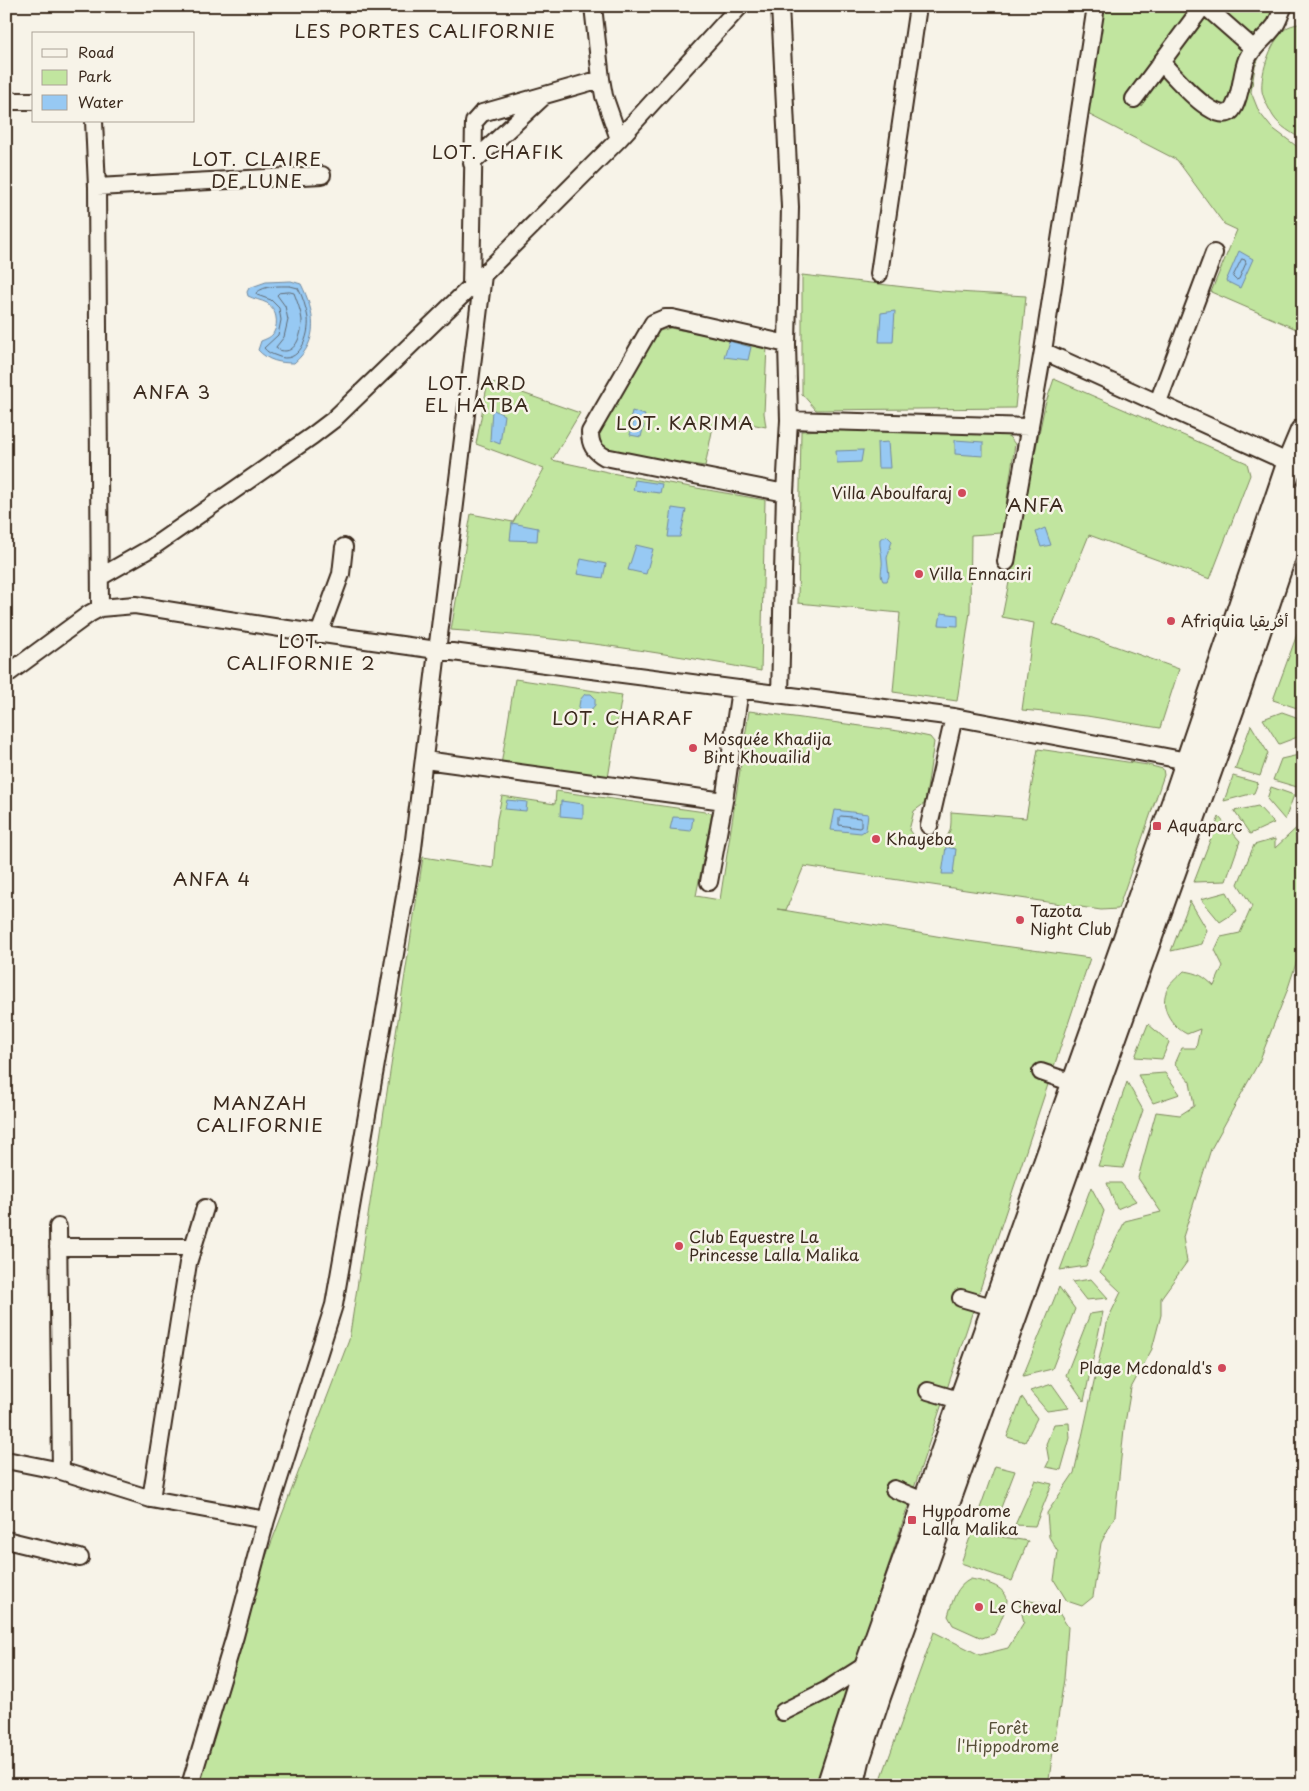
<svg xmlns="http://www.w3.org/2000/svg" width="1309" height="1791" font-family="'Playpen Sans','Playpen Sans Arabic',sans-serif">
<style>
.green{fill:#c1e59f;stroke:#7e885e}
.water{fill:#97c9f3;stroke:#72899e}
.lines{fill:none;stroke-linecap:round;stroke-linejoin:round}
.shore{stroke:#606a73;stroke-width:1}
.minor-casing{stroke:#3b2a1e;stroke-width:20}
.highway-casing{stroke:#3b2a1e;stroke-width:29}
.minor{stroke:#f7f3e8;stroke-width:16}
.highway{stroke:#f7f3e8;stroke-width:25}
.poi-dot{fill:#d1495b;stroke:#f7f3e8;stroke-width:2}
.labels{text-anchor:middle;stroke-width:5;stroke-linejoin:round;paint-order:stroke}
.poi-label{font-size:16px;fill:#3b2a1e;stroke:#f7f3e8;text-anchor:start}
.park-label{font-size:16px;fill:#564f38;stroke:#f7f3e8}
.quarter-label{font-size:19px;letter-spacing:1px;fill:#3b2a1e;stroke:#f7f3e8}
</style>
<rect width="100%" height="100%" fill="#f7f3e8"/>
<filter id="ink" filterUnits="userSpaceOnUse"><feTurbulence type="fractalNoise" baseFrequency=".02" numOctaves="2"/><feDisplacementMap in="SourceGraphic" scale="10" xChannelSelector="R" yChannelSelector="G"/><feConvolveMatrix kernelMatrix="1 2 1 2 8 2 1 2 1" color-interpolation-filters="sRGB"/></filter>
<g filter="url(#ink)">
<path class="green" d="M 1104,6 L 1295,6 L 1265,44 L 1255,67 L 1251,92 L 1259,112 L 1271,127 L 1303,151 L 1303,332 L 1211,292 L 1237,230 L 1224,224 L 1177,160 L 1080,110 Z
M 1303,23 L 1303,140 C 1292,133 1280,127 1273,116 C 1269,109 1263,98 1262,91 C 1260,73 1272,37 1288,27 C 1292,25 1298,24 1303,23 Z
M 802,275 L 939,291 L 1026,296 L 1015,408 L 816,410 L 802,394 Z
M 670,328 L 767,346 L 764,413 L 766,427 L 715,417 L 705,466 L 607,452 L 595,437 L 656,332 Z
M 1054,379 L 1247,463 L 1250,475 L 1210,579 L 1089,535 L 1053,624 L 1179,669 L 1160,728 L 1087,716 L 1022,710 L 1034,623 L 1002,617 L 1038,438 L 1045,405 Z
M 488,381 L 580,413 L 552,460 L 617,474 L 765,500 L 761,671 C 659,651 555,637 451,630 L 471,514 L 513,522 L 544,469 L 476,444 Z
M 868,428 L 1006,433 L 1015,444 L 1002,533 L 971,535 L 970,612 L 957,701 L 893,692 L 900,613 L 798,603 L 801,431 Z
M 1303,618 L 1303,710 L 1273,700 Z
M 515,679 L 622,695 L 608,778 L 501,765 Z
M 749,711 L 906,732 L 930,737 L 934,742 L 925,803 L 914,811 L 909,830 C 918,843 923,844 938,845 C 952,834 951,829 951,812 L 1026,818 L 1038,749 L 1148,765 L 1163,769 L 1164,775 L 1118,909 L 1101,910 L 804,866 L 786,910 L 777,909 L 954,939 L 1090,958 L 842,1705 L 824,1785 L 195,1785 L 249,1601 L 349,1340 L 423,857 L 493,868 L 497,819 L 502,796 L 555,804 L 556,791 L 712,813 L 696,896 L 720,900 Z
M 1282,712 L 1299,718 L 1303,735 L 1279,744 L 1263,719 Z
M 1251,725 L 1268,753 L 1260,776 L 1235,769 Z
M 1303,754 L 1303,772 L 1297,787 L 1273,780 L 1281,759 Z
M 1233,776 L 1258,783 L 1254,793 L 1224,801 Z
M 1271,787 L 1294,795 L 1285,820 L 1267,799 Z
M 1258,806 L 1274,823 L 1250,834 L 1234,811 Z
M 1219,817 L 1240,841 L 1226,881 L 1194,882 Z
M 1303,822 L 1303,942 L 1287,991 L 1259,1062 L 1211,1149 L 1183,1237 L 1187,1262 L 1161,1298 L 1161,1315 L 1152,1349 L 1131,1388 L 1124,1429 L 1115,1516 L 1101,1543 L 1093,1597 L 1082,1606 L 1067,1601 L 1054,1580 L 1058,1552 L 1049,1537 L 1047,1513 L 1074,1473 L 1108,1319 L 1121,1292 L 1100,1272 L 1125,1221 L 1161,1212 L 1138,1178 L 1156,1112 L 1180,1115 L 1194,1106 L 1190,1082 L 1175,1064 L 1182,1048 L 1196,1048 L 1200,1029 L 1187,1034 C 1171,1026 1158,1006 1168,988 C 1171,982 1179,976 1184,971 C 1199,973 1203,976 1214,986 L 1223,966 L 1215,950 L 1221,937 L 1240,933 L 1252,906 L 1238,884 L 1254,845 L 1275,839 L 1275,848 Z
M 1227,892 L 1237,911 L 1220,922 L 1201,899 Z
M 1190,901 L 1207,930 L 1202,944 L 1171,951 Z
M 1148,1024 L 1169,1042 L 1162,1059 L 1135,1057 Z
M 1165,1073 L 1180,1094 L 1153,1103 L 1138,1075 Z
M 1127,1082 L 1143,1110 L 1123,1168 L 1098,1166 Z
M 1107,1183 L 1121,1183 L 1136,1201 L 1117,1209 Z
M 1091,1187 L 1104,1211 L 1086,1266 L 1060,1270 Z
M 1091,1279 L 1108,1298 L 1086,1300 L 1072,1282 Z
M 1059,1287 L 1075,1309 L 1052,1369 L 1023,1376 Z
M 1103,1312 L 1084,1401 L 1066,1375 L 1090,1314 Z
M 1052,1384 L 1069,1408 L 1047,1411 L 1030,1391 Z
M 1022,1397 L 1037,1418 L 1025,1442 L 1007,1437 Z
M 1069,1423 L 1070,1438 L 1061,1470 L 1046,1467 L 1049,1461 L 1046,1444 L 1054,1424 Z
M 995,1466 L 1015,1471 L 997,1518 L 978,1514 Z
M 1035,1480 L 1052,1484 L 1035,1526 L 1015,1525 Z
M 972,1532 L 1028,1541 L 1012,1581 L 961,1563 Z
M 971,1579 C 982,1581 1006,1586 1007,1600 C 1007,1608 998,1627 994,1634 L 982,1638 L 953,1625 L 948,1616 C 953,1600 956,1586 971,1579 Z
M 1018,1599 L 1054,1605 L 1068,1627 L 1064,1679 L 1048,1785 L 879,1785 L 934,1632 L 980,1655 L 1008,1648 L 1024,1622 Z"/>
<path class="water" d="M 1239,251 L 1253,259 L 1240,288 L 1226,281 Z
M 291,281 L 301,284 C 315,312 320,341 294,363 C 280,363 268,361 258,350 L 261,341 C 266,339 272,337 274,332 C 279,323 276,308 267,303 C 261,300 254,299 248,296 L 247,292 L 249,288 L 266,282 Z
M 895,311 L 893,342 L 879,342 L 881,313 Z
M 729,341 L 751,347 L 748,360 L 724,357 Z
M 492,409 L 504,415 L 500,444 L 490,440 Z
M 632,411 L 645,415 L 642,424 L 644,425 L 641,437 L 630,435 L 633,423 L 630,421 Z
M 955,440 L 983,442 L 983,456 L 955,454 Z
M 888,442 L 890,468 L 878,468 L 877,443 Z
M 863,450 L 861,462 L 837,463 L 836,451 Z
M 635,480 L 662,484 L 660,493 L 633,490 Z
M 672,508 L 686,510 L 680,537 L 668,537 Z
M 512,523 L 538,528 L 537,541 L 510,540 Z
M 1045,528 L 1051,545 L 1041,547 L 1036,532 Z
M 887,536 L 892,541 L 887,558 L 889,576 L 887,581 L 883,581 C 879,574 883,568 882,560 C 882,553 879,547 880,539 Z
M 636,545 L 653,549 L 646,574 L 628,570 Z
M 581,559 L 606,564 L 603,578 L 577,574 Z
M 941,613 L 958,615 L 958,626 L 939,625 Z
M 585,694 L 591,694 L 595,698 L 595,705 L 586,716 L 580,715 L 578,712 L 580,700 Z
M 507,800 L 527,802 L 526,811 L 505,809 Z
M 561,801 L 583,804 L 583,818 L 560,816 Z
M 835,810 L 868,814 L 866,830 L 861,833 L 831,830 Z
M 673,817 L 693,818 L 691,831 L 670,829 Z
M 946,847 L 956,849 L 953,874 L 942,874 Z"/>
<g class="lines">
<path class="shore" d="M 1242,259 L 1245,260 L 1246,263 L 1239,279 L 1236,280 L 1233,277 Z
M 290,286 L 298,288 C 303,297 306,308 308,318 C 310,336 299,366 277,356 C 271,354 267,352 264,348 L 278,335 L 281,320 L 279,308 L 271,300 L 257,295 L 256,293 C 265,285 279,286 290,286 Z
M 290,292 L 294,293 C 297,301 301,311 302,320 C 302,335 295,358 277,349 L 276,347 L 284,337 L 288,320 L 285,306 L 277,295 L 279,293 Z
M 841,816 L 861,818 L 861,827 L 859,828 L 839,825 L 839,818 Z"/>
<g class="minor-casing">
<path id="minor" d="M 593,6 L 601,79 L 604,96 L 619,139
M 1205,6 L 1254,49
M 1161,62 C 1171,72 1221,134 1234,107 C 1242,92 1241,74 1247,59 C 1253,46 1266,38 1274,27 C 1279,21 1280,13 1284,6
M 1134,99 L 1203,6
M 6,101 L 34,101
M 94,121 L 97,187 L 100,608
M 472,163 L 542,98
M 97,187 L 322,175
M 879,274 L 918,6
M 471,287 L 474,122 L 482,113 L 601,79
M 1043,351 L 1303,469
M 1158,402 L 1214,253
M 789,420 L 1030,427
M 785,493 L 605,457 C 594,451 590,445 590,432 L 653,323 L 665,318 L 672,318 L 787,344
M 1006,562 L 1043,351 L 1096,6
M 100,577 L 151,548 L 312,436 L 333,420 L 483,275 L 619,139 L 740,6
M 319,634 L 341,574 L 344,547
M 6,675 L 89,614 L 100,608 L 135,605 L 280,628 L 437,650 L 954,717 L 1198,763
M 780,695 L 785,493 L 789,420 L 787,344 L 790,207 L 780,6
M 425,760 L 724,801 L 740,689
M 929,826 L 954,717
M 709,882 L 724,801
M 1041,1072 L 1076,1084
M 58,1227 L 61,1471
M 58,1247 L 192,1247
M 961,1298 L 996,1308
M 928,1391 L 962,1401
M 6,1460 L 61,1471 L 151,1499 L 266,1520
M 894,1489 L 926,1502
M 151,1499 L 188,1263 L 205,1208
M 6,1540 L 80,1558
M 783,1712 L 825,1691 L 869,1663
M 190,1785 L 235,1636 L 266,1520 L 334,1305 L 412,856 L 483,275"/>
</g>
<g class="highway-casing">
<path id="highway" d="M 830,1785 L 869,1663 L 926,1502 L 1176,799 L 1290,463 L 1303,432
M 851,1785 L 857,1759 L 878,1695 L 1238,689 L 1303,496"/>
</g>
<use href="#minor" class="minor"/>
<use href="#highway" class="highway"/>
</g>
</g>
<g class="poi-dot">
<circle cx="962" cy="493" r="5"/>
<circle cx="919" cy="574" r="5"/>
<circle cx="1171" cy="621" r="5"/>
<circle cx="693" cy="748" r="5"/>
<rect x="1152" y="821" width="10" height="10" rx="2.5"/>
<circle cx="876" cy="839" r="5"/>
<circle cx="1020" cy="920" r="5"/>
<circle cx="679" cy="1246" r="5"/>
<circle cx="1222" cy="1368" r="5"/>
<rect x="907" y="1515" width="10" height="10" rx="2.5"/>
<circle cx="979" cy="1607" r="5"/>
</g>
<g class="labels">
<g class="poi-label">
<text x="952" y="499" text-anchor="end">Villa Aboulfaraj</text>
<text x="929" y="580">Villa Ennaciri</text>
<text x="1181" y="627">Afriquia أفريقيا</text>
<text x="703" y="745">Mosquée Khadija<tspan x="703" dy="18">Bint Khouailid</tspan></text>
<text x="1167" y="832">Aquaparc</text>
<text x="886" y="845">Khayeba</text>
<text x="1030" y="917">Tazota<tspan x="1030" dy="18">Night Club</tspan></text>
<text x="689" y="1243">Club Equestre La<tspan x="689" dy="18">Princesse Lalla Malika</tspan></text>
<text x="1212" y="1374" text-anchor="end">Plage Mcdonald's</text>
<text x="922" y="1517">Hypodrome<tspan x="922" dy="18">Lalla Malika</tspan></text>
<text x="989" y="1613">Le Cheval</text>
</g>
<g class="park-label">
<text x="1008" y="1734">Forêt<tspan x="1008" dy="18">l'Hippodrome</tspan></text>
</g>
<g class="quarter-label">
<text x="425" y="38">LES PORTES CALIFORNIE</text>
<text x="498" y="159">LOT. CHAFIK</text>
<text x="257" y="166">LOT. CLAIRE<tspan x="257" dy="22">DE LUNE</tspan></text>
<text x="477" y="390">LOT. ARD<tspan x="477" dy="22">EL HATBA</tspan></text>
<text x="172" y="399">ANFA 3</text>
<text x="685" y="430">LOT. KARIMA</text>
<text x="1036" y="512">ANFA</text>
<text x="301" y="648">LOT.<tspan x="301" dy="22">CALIFORNIE 2</tspan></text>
<text x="623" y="725">LOT. CHARAF</text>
<text x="212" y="886">ANFA 4</text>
<text x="260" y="1110">MANZAH<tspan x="260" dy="22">CALIFORNIE</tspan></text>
</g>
</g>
<rect width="1309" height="1791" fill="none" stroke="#f7f3e8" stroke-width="25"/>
<rect x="12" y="12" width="1284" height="1766" fill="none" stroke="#3b2a1e" stroke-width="2" filter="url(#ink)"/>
<rect x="32" y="32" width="162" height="90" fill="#f7f3e8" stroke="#aca397"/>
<rect x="42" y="49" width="25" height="8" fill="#f7f3e8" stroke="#aca397"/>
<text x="78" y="58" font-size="15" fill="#3b2a1e">Road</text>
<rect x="42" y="70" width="25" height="15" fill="#c1e59f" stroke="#aca397"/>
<text x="78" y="82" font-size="15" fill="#3b2a1e">Park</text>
<rect x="42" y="95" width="25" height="15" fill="#97c9f3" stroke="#aca397"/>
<text x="78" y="108" font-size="15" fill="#3b2a1e">Water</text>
</svg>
